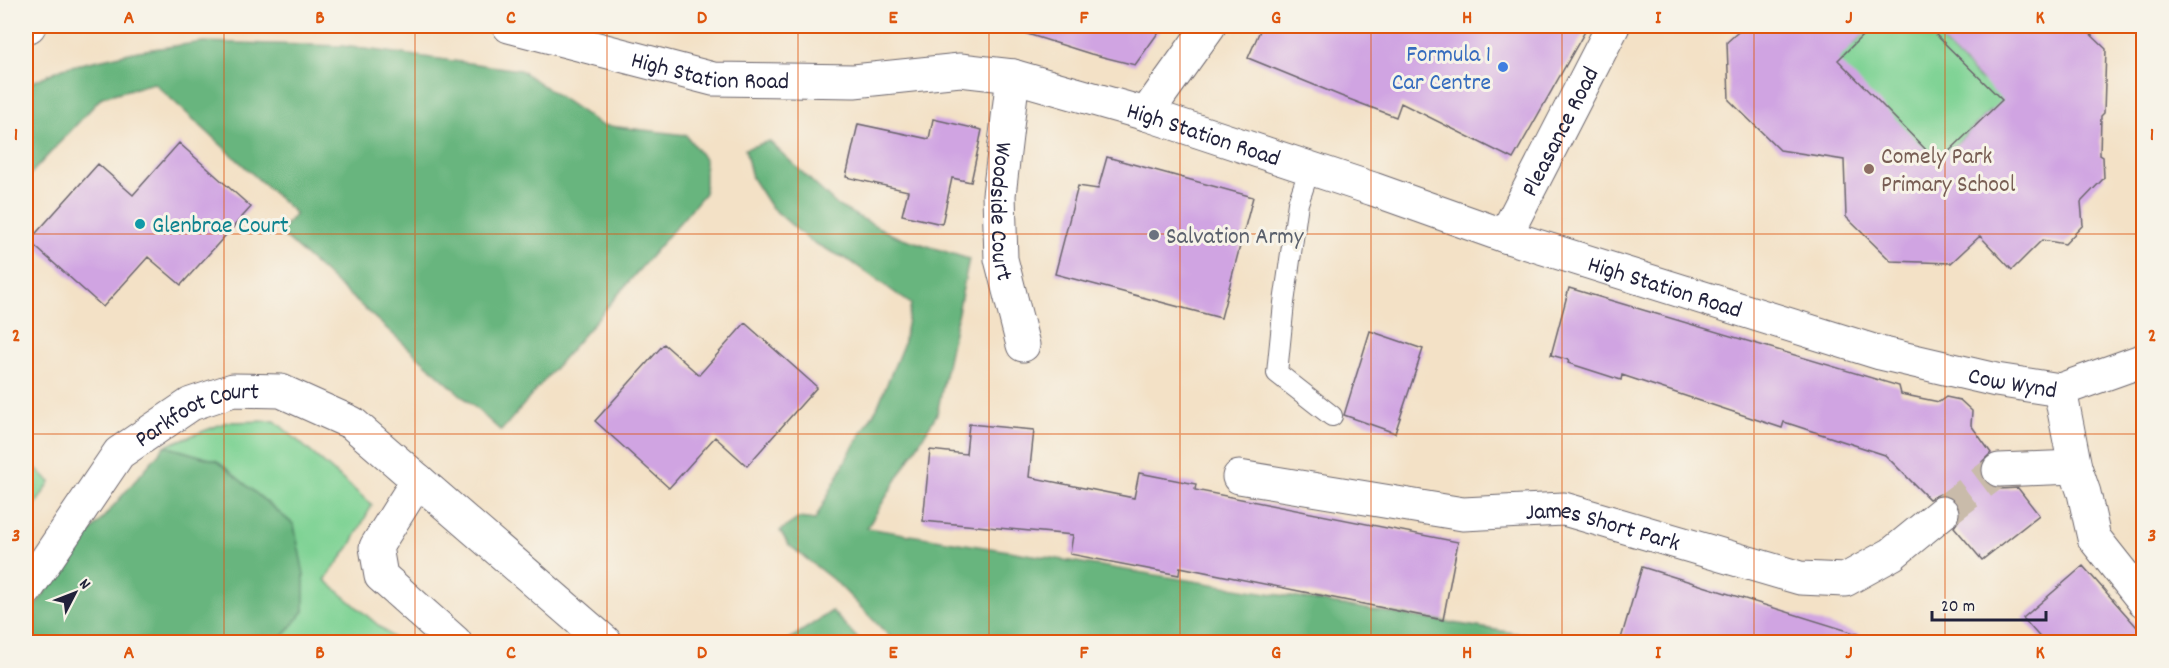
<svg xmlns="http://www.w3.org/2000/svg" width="2169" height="668" font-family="Dekko,sans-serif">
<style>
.green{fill:#80d395;stroke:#517a68;stroke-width:1.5}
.forest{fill:#68b57e;stroke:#456c5c;stroke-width:1.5}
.building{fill:#d0a4e2}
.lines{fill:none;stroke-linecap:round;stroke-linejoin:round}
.street-tunnel{stroke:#c9bbaa;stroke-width:33;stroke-dasharray:33 16;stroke-linecap:butt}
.lane-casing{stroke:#6b656c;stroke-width:22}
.street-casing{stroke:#6b656c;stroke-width:35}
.secondary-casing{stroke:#6b656c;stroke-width:35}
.lane{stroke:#fff;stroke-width:20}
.street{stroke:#fff;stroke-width:33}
.secondary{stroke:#fff;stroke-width:33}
.grid{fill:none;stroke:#de560e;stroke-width:1.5;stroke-opacity:0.55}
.shop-dot{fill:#3f7fe0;stroke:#f7f3e8;stroke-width:2}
.education-dot{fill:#8d6e63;stroke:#f7f3e8;stroke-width:2}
.culture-dot{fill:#0f9aa8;stroke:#f7f3e8;stroke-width:2}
.worship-dot{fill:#6b7280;stroke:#f7f3e8;stroke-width:2}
.labels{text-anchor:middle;stroke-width:6;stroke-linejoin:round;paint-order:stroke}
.shop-label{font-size:24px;fill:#366cbe;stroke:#f7f3e8;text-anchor:end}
.street-label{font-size:24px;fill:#22223b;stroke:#f7f3e8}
.education-label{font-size:24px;fill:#785e54;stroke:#f7f3e8;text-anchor:start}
.culture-label{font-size:24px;fill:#0d838f;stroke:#f7f3e8;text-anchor:start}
.worship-label{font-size:24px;fill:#5b616d;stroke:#f7f3e8;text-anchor:start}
.neatline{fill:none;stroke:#de560e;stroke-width:2}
.grid-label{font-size:20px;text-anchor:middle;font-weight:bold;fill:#de560e}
</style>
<rect width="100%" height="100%" fill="#f7f3e8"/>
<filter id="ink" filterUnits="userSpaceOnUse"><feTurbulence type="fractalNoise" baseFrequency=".0167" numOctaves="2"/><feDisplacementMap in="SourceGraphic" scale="12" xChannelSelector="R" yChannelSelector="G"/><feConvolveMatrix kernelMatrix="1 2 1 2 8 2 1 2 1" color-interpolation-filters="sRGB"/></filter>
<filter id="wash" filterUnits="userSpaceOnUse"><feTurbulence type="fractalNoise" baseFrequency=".008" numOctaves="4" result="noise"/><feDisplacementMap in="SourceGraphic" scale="24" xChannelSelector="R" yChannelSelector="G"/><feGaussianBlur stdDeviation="1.35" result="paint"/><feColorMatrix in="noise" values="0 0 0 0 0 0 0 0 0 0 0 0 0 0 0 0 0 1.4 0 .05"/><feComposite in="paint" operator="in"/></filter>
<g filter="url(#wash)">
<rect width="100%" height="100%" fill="#f3e1c6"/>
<path class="green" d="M 1872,26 L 1927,26 L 1981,80 L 2014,82 L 2038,107 L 1990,111 L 1949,151 L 1947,197 L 1814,44 L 1853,45 Z
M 275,421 L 372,505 L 350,546 L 325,580 L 398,642 L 278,642 L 304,611 L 294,525 L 217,461 L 165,446 L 227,422 Z
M 26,458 L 50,482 L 26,520 Z"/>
<path class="forest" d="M 203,42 L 343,46 L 520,70 L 601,125 L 686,135 L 705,160 L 705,193 L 501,431 L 279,232 L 296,214 L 154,83 L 102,97 L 26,179 L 26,85 L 63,68 L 138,51 Z
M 769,141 L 838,206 L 893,235 L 969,259 L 937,414 L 867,528 L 1570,642 L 895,642 L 836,582 L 789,545 L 780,531 L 799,518 L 815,520 L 850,452 L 877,408 L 903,345 L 911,304 L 850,261 L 810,241 L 770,206 L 752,178 L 745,149 Z
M 165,446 L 217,461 L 294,525 L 304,574 L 304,611 L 278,642 L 26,642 L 26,619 L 71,555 Z
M 832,611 L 861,642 L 785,642 Z"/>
<g id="blocks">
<path class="building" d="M 1022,26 L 1163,26 L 1135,65 L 1091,54 L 1021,32 Z
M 1262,26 L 1588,26 L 1513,159 L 1401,103 L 1396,117 L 1341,96 L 1248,58 Z
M 1745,26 L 1872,26 L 1838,60 L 1938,162 L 2002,100 L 1927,26 L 2082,26 L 2106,49 L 2104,113 L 2101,116 L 2100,155 L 2103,157 L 2104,178 L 2081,202 L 2083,225 L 2065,244 L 2042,240 L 2012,270 L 1980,236 L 1951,263 L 1891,261 L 1846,217 L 1844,160 L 1780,150 L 1729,100 L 1727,42 Z
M 933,119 L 982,130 L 971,182 L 952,178 L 942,224 L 902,215 L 908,191 L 846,177 L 858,124 L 929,139 Z
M 179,143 L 251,207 L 181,285 L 148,257 L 103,307 L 29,241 L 98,164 L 133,195 Z
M 1107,157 L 1253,197 L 1221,318 L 1055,274 L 1078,186 L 1098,189 Z
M 1569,288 L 1899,386 L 1901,394 L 1939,402 L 1946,397 L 1960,400 L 1972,411 L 1971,425 L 1991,453 L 1982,462 L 1980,471 L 1984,480 L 1990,486 L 1999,489 L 2018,488 L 2039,515 L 1982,560 L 1954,527 L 1959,520 L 1961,511 L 1956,501 L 1948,495 L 1940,494 L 1929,499 L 1885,455 L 1784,422 L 1782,428 L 1622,375 L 1621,380 L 1568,363 L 1569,360 L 1551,355 Z
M 745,323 L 817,387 L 747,466 L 715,437 L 669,488 L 595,421 L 664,344 L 699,375 Z
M 1370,331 L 1423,349 L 1395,433 L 1344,415 Z
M 969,424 L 1034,430 L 1029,477 L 1134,498 L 1139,473 L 1196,484 L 1195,490 L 1458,542 L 1443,620 L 1180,567 L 1179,575 L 1070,554 L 1073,535 L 923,521 L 930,450 L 966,454 Z
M 2083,566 L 2144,635 L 2144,642 L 2044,642 L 2023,618 Z
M 1642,567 L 1861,635 L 1860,642 L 1620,642 Z"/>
</g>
</g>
<g filter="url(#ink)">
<use href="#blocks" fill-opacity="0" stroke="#6b656c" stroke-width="1.5"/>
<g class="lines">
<path class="street-tunnel" d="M 1942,513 L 1999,470"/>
<g class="lane-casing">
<path id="lane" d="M 1310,168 L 1298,203 L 1284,303 L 1277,373 L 1332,416"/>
</g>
<g class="street-casing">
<g id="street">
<path id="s1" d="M 1013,76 L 999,195 L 1001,259 L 1023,345"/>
<path d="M 1146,114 L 1209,26"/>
<path id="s2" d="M 1505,236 L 1613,26"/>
<path d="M 2060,390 L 2075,467 L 2084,493 L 2094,538 L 2144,601"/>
<path d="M 1999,470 L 2075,467"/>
<path id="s3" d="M 1239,477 L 1463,514 L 1564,509 L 1800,578 L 1845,580 L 1892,554 L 1942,513"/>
<path d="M 418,480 L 376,547 L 381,576 L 455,642"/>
<path id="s4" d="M 26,590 L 119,453 L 191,404 L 233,390 L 281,391 L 352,423 L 605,642"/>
</g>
</g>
<g class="secondary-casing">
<g id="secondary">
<path id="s5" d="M 509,26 L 713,79 L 854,81 L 960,70 L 1013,76 L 1146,114 L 1373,189 L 1505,236 L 1880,353 L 1996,380 L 2060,390 L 2144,360"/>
<path d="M 26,27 L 29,26"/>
</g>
</g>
<use href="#lane" class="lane"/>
<use href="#street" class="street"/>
<use href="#secondary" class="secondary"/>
</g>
</g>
<path class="grid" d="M 224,26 L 224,642M 415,26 L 415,642M 607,26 L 607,642M 798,26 L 798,642M 989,26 L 989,642M 1180,26 L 1180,642M 1371,26 L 1371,642M 1562,26 L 1562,642M 1754,26 L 1754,642M 1945,26 L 1945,642M 26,234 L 2144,234M 26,434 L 2144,434"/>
<circle class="shop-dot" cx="1503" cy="67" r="6"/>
<circle class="education-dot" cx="1869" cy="169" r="6"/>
<circle class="culture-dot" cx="140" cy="224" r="6"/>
<circle class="worship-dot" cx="1154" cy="235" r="6"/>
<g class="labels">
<g class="shop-label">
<text x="1491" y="61">Formula 1<tspan x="1491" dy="28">Car Centre</tspan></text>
</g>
<g class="street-label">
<text dy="8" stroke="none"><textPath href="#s5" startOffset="207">High Station Road</textPath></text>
<text dy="8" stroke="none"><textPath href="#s2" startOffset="118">Pleasance Road</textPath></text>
<text dy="8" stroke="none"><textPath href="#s5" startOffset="711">High Station Road</textPath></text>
<text dy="8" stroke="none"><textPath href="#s1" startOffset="136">Woodside Court</textPath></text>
<text dy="8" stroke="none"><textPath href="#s5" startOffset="1197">High Station Road</textPath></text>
<text dy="8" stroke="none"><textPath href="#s5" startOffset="1558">Cow Wynd</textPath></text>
<text dy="8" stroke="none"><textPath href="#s4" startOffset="255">Parkfoot Court</textPath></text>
<text dy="8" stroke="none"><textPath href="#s3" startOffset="369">James Short Park</textPath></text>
</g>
<g class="education-label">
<text x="1881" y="163">Comely Park<tspan x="1881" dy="28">Primary School</tspan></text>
</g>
<g class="culture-label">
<text x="152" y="232">Glenbrae Court</text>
</g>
<g class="worship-label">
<text x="1166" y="243">Salvation Army</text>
</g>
</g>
<rect width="2169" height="668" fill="none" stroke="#f7f3e8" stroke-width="66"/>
<g transform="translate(75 593) rotate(48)" stroke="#f7f3e8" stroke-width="4.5" paint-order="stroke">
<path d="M0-4.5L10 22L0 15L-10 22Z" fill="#22223b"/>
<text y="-9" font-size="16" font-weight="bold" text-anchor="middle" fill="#22223b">N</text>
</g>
<path d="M1932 611v9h114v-9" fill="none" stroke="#22223b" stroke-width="3"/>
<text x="1941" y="611" font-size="18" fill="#22223b" stroke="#f7f3e8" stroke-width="4.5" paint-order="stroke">20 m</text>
<rect x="33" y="33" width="2103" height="602" class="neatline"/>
<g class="grid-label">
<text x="129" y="23">A</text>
<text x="320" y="23">B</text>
<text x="511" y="23">C</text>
<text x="702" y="23">D</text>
<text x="893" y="23">E</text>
<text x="1084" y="23">F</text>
<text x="1276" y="23">G</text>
<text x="1467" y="23">H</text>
<text x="1658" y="23">I</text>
<text x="1849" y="23">J</text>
<text x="2040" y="23">K</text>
<text x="16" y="140">1</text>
<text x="2152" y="140">1</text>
<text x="16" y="341">2</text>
<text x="2152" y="341">2</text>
<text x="16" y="541">3</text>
<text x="2152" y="541">3</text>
<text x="129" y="658">A</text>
<text x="320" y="658">B</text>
<text x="511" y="658">C</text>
<text x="702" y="658">D</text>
<text x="893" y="658">E</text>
<text x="1084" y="658">F</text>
<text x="1276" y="658">G</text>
<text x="1467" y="658">H</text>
<text x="1658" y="658">I</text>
<text x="1849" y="658">J</text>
<text x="2040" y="658">K</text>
</g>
</svg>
